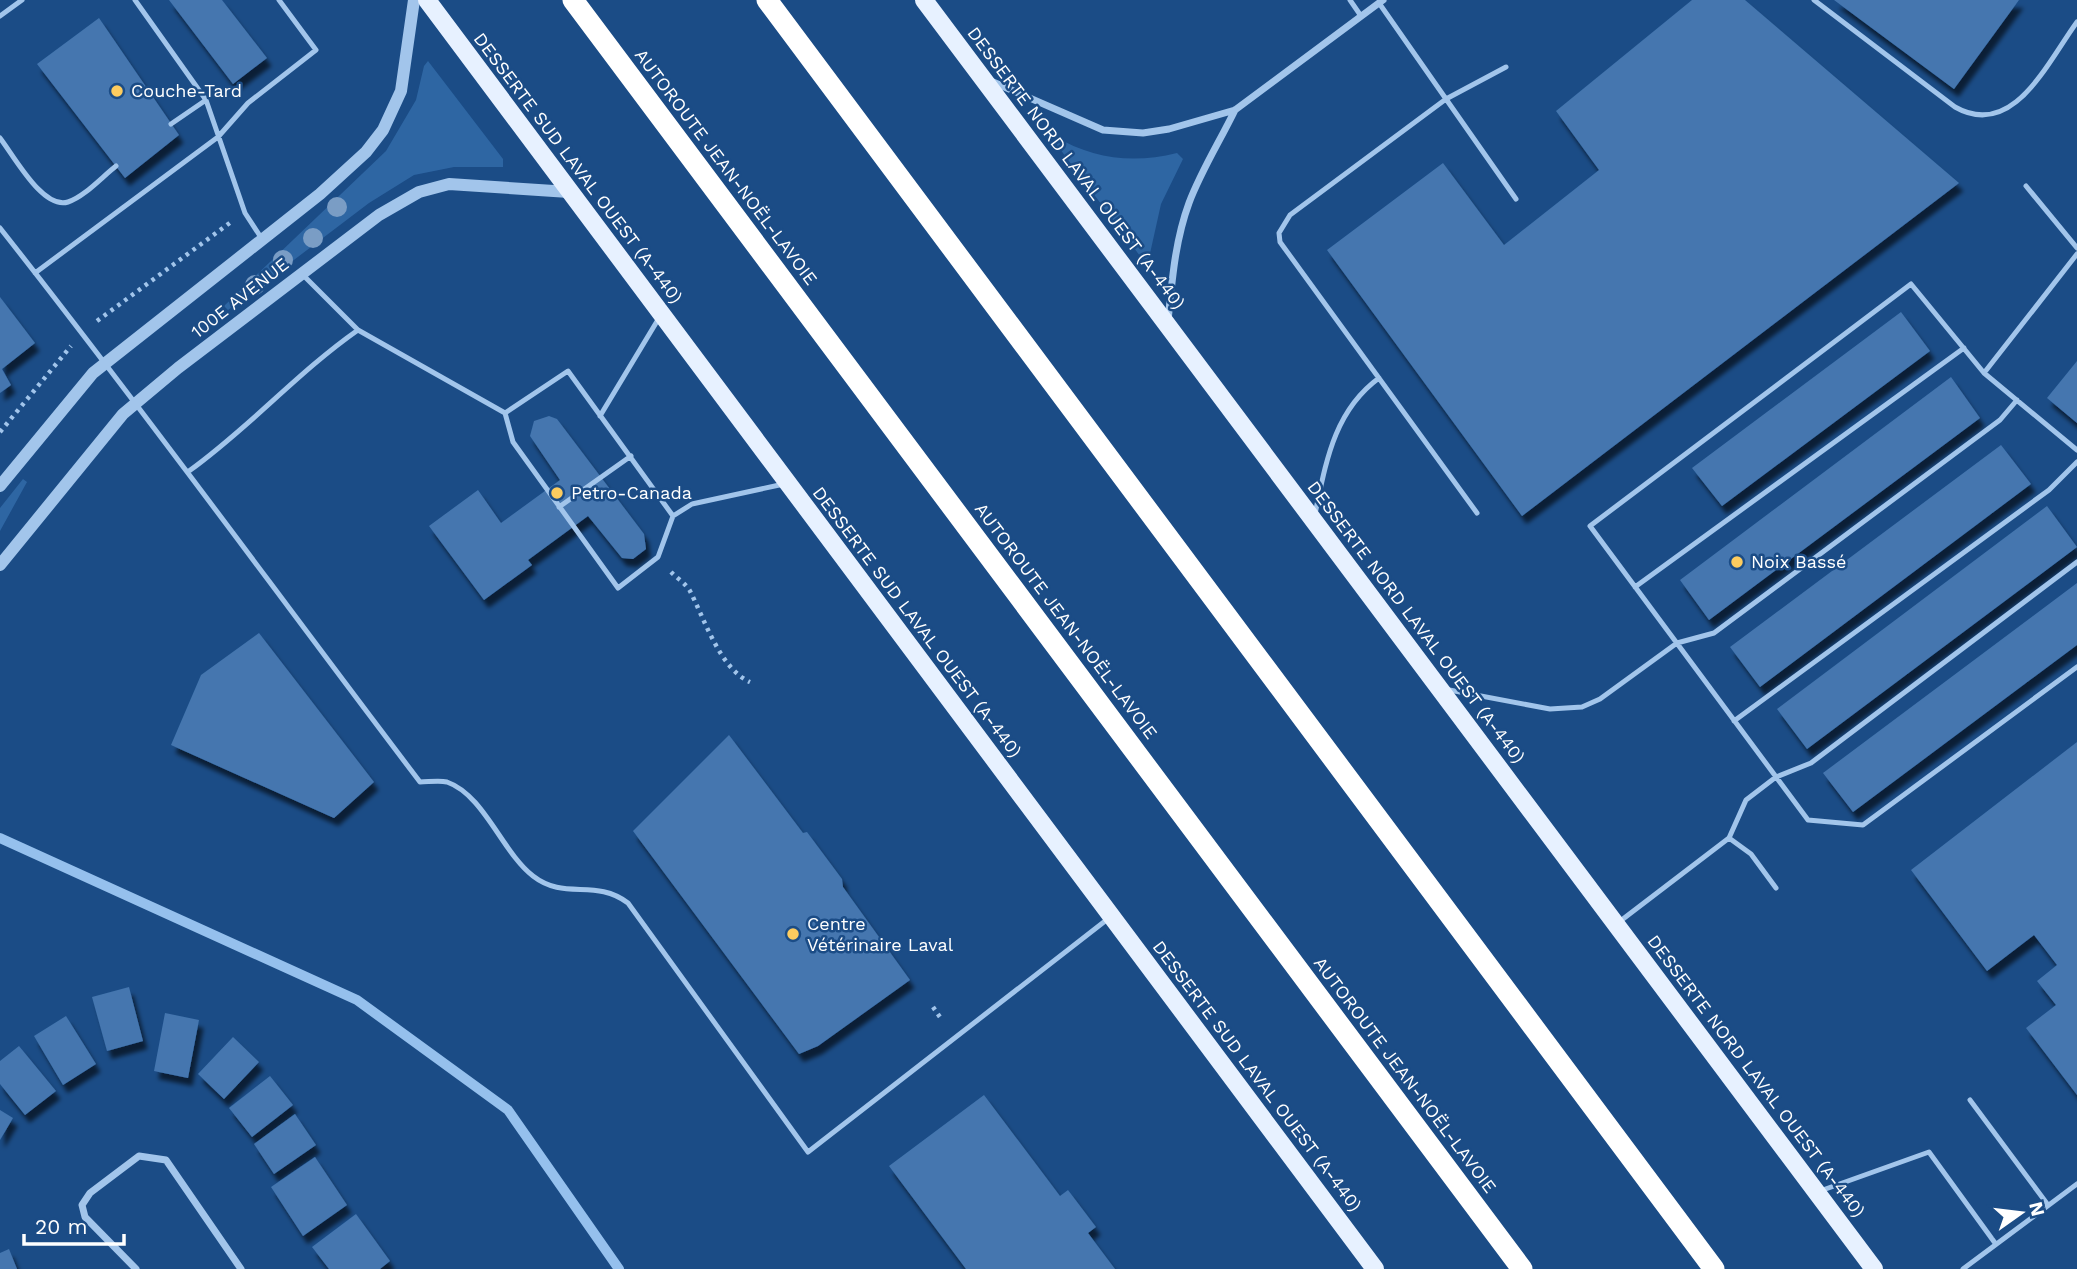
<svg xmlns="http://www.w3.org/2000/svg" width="2077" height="1269" font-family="'Work Sans',sans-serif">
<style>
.green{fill:#2e66a3}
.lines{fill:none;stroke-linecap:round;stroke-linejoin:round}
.stream{stroke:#95c0ed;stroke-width:10}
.building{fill:#4476af;filter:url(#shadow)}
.path{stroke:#a2c5eb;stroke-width:4.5;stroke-dasharray:3.5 5;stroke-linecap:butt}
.service{stroke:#a2c5eb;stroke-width:5}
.minor{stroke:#a2c5eb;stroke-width:7}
.tertiary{stroke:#a2c5eb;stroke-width:12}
.primary{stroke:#e7f1ff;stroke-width:18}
.motorway{stroke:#fff;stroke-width:21}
.tree{fill:#7a9dc5}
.poi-dot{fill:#fdcc5f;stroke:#1b4c86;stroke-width:2.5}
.labels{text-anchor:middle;stroke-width:5;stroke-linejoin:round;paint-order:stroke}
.poi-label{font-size:18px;fill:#fff;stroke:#1b4c86;text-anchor:start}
.street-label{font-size:18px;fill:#fff;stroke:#1b4c86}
</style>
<defs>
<filter id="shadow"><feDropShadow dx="4.5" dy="8" stdDeviation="2" flood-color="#0009"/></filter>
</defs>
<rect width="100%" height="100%" fill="#1b4c86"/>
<path class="green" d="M 428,61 L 503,159 L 503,167 L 454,167 L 414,175 L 369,203 L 228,310 L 224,306 L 386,151 L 416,100 L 424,66 Z
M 1054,136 C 1093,159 1133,164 1177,153 L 1183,159 L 1161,204 L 1149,258 L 1143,260 L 1051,137 Z
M 23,479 L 27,482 L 0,531 L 0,508 Z"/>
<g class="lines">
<path class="stream" d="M 0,838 L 357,1000 L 508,1110 L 619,1269"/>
</g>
<path class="building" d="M 169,0 L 222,0 L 267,58 L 233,84 Z
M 1692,0 L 1745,0 L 1959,183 L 1522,516 L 1327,250 L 1443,163 L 1504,245 L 1599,170 L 1556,111 Z
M 1834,0 L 2019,0 L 1954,89 Z
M 99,18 L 179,135 L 125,178 L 37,64 Z
M 0,297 L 35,343 L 2,369 L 11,385 L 0,393 Z
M 1901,312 L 1930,351 L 1722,506 L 1692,468 Z
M 2077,361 L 2077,423 L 2047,398 Z
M 1951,377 L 1980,418 L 1709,620 L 1680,580 Z
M 549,416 L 557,419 L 644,534 L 646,549 L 633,559 L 622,558 L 588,516 L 528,560 L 532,565 L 484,600 L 429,526 L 478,490 L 501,523 L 560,480 L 530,436 L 534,421 Z
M 2001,445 L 2031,484 L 1760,687 L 1730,647 Z
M 2047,506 L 2077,547 L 1807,749 L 1777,709 Z
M 2077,583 L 2077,645 L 1853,812 L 1823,773 Z
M 259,633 L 374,782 L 334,818 L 171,745 L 201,675 Z
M 729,735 L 803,833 L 807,832 L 842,879 L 843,887 L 910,980 L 818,1046 L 799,1054 L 633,831 Z
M 2077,742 L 2077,1095 L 2026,1028 L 2056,1005 L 2037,981 L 2057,965 L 2034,935 L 1987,971 L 1911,870 Z
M 129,987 L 143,1041 L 107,1051 L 92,997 Z
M 165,1013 L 199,1020 L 188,1078 L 154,1071 Z
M 66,1016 L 96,1064 L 63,1085 L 34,1036 Z
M 233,1037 L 259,1062 L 224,1099 L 198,1074 Z
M 19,1046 L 56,1091 L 25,1115 L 0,1084 L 0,1061 Z
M 270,1076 L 293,1105 L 252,1137 L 229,1108 Z
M 984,1095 L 1060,1196 L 1068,1190 L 1096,1227 L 1088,1233 L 1115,1269 L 966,1269 L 889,1166 Z
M 0,1110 L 13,1118 L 0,1140 Z
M 295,1114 L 316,1145 L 274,1174 L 254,1144 Z
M 315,1157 L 347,1205 L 303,1236 L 271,1187 Z
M 356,1214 L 390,1261 L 380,1269 L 329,1269 L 312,1247 Z
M 9,1249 L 17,1269 L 0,1269 L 0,1253 Z"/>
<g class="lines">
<path class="path" d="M 97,321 L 231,222
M 0,432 L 71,346
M 671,572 C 677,578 686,584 690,591 C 704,618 720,669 750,682
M 933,1007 L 942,1020"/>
<path class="service" d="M 135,0 L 206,100 L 245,213 L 262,239
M 1350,0 L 1361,16
M 1814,0 L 1955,107 C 2013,140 2047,63 2077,22
M 1379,3 L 1446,99 L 1290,215 L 1279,233 L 1280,242 L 1477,513
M 0,16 L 22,0
M 1506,67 L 1446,99 L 1516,199
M 171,124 L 206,100
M 0,138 C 14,156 43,210 68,202 C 84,197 102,177 116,166
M 2026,186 L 2077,248
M 0,228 C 144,410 280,598 420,782 C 428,782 439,780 447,782 C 484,795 502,852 533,876 C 565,901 595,878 628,903 L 808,1152 L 1109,918
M 2077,254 L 1984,373 L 2077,450
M 35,273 L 218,137 L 248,103 L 316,50 L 279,0
M 303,275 L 358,330
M 1984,373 L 1911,284 L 1590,526 L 1808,820 L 1863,825 L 2077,667
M 505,413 L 513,442 L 618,588 L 658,557 L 673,516 L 692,504 L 784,484
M 600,416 L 659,318
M 189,471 C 249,428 298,372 358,330 L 505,413 L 568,371 L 673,516
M 559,507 L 631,456
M 1315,514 C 1326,462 1334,411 1379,378
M 1635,587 L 1964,348
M 1444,689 L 1550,709 L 1582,707 L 1600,699 L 1677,643 L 1714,633 L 2000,420 L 2017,400
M 1734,721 L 2049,490 L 2077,462
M 1729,838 L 1751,854 L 1776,888
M 1619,922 L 1729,838 L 1746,800 L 1776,777 L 1811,763 L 2077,562
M 1970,1100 L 2048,1205
M 1820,1191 L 1929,1152 L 1995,1243
M 1963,1269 L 2077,1184"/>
<path class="minor" d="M 993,82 L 1103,130 L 1143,133 L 1169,129 L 1235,110 L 1383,0
M 1168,321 C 1172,281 1175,241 1189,203 C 1201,171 1220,141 1235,110
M 136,1269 L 85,1217 L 82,1205 L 90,1193 L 139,1156 L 166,1160 L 241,1269"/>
<path class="tertiary" d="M 0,486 L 93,373 L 320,194 L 366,152 L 383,130 L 401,91 L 414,0
M 0,565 L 123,414 L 178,368 L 379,215 L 419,192 L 449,184 L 569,192"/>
<path class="primary" d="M 427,0 L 1375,1269
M 924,0 L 1874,1269"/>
<path class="motorway" d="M 573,0 L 1522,1269
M 767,0 L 1714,1269"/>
</g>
<g class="tree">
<circle cx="337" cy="207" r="10"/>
<circle cx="313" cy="238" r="10"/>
<circle cx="283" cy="260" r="10"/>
<circle cx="255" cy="285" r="10"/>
</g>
<g class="poi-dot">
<circle cx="117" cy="91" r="7"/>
<circle cx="557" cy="493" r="7"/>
<circle cx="1737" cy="562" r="7"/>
<circle cx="793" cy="934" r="7"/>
</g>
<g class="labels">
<g class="poi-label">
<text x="131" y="97">Couche-Tard</text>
<text x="571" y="499">Petro-Canada</text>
<text x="1751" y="568">Noix Bassé</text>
<text x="807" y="930">Centre<tspan x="807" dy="21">Vétérinaire Laval</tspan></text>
</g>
<g class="street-label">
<text transform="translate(726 167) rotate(53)" y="6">AUTOROUTE JEAN-NOËL-LAVOIE</text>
<text transform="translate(578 168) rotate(53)" y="6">DESSERTE SUD LAVAL OUEST (A-440)</text>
<text transform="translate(1076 168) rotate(53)" y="6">DESSERTE NORD LAVAL OUEST (A-440)</text>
<text transform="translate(240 298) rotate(-38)" y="6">100E AVENUE</text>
<text transform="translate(1066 621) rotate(53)" y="6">AUTOROUTE JEAN-NOËL-LAVOIE</text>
<text transform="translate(917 622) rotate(53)" y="6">DESSERTE SUD LAVAL OUEST (A-440)</text>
<text transform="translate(1416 622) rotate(53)" y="6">DESSERTE NORD LAVAL OUEST (A-440)</text>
<text transform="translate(1405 1075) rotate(53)" y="6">AUTOROUTE JEAN-NOËL-LAVOIE</text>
<text transform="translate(1257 1076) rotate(53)" y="6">DESSERTE SUD LAVAL OUEST (A-440)</text>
<text transform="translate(1756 1076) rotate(53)" y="6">DESSERTE NORD LAVAL OUEST (A-440)</text>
</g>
</g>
<g transform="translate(2021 1213) rotate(76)" stroke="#1b4c86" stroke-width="5" paint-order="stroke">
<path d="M0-5L12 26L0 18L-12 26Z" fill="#ffffff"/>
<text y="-10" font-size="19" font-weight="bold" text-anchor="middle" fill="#ffffff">N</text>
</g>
<path d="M24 1234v10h100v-10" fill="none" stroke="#ffffff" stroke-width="3.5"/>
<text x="35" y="1234" font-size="21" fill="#ffffff" stroke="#1b4c86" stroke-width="5" paint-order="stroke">20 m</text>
</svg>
